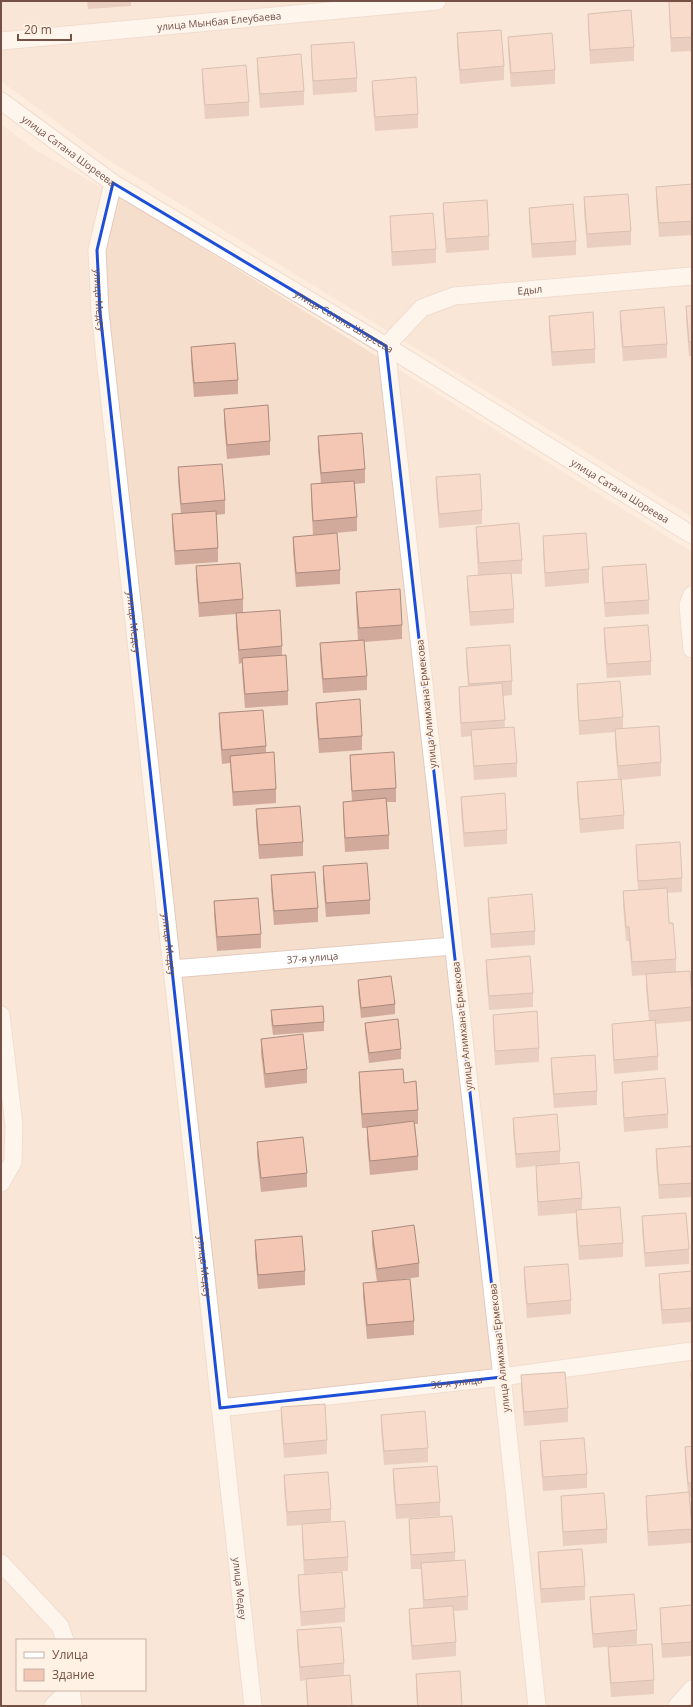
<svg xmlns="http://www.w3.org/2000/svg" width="693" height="1707" font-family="'Open Sans',sans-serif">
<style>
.residential{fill:#f5decc;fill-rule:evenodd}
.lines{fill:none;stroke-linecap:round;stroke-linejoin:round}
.minor-casing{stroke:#e3cabd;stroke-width:19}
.minor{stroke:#fff;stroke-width:17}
.wall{fill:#d2aa9b}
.building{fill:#f4c6b4;stroke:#ab8b7e}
.marked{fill:none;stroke:#1d4ed8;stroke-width:3;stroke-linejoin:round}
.labels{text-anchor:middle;stroke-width:4;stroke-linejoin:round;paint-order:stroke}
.street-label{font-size:10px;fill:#745045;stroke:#fff2e5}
</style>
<rect width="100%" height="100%" fill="#fdedde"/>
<path class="residential" d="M 1,1 L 692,1 L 692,517 L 105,158 L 1,81 Z
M 1,124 L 32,148 L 148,214 L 692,552 L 692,1706 L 1,1706 ZM 17,1640 L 145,1640 L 145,1690 L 17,1690 Z"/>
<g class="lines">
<g class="minor-casing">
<g id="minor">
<path id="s1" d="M 1,41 L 437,1"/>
<path id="s2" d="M 1,101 L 113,183 L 386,346 L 692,535"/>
<path id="s3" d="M 113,183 L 97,250 L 100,312 L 253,1706"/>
<path d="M 692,595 L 688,605 L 692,649"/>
<path id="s4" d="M 172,969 L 453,946"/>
<path d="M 1,1015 L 14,1125 L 13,1162 L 1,1183"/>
<path id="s5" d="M 220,1408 L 502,1377 L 692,1351"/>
<path d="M 1,1563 L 60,1626 L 65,1640"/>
<path d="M 71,1690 L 73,1706"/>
<path d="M 53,1706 L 69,1690"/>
<path id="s6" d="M 537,1706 L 502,1377 L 386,346 L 422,308 L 454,296 L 692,276"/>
<path d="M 677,1706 L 692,1689"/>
</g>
</g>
<use href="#minor" class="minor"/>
</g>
<path class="wall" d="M 87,1 L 131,1 L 131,6 L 88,9 Z
M 692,1 L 692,51 L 671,52 L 669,16 L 669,2 Z
M 588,14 L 634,47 L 634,61 L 590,64 L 588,28 Z
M 457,33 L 504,66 L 504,80 L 460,84 L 457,47 Z
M 508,37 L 555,70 L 555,84 L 511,87 L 508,51 Z
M 311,45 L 357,78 L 357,92 L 313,95 L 311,59 Z
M 257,58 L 304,91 L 304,105 L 260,108 L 257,72 Z
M 202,69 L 249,102 L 249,116 L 205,119 L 202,83 Z
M 372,81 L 418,114 L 418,128 L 375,131 L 372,95 Z
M 692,184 L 692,235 L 659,237 L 656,201 L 656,187 Z
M 584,197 L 631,231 L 631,245 L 587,248 L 584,212 Z
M 443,203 L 489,236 L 489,250 L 446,253 L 443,217 Z
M 529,208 L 576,241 L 576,255 L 532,258 L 529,222 Z
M 390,216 L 436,249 L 436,263 L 392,266 L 390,230 Z
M 686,306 L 692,306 L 692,356 L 689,356 L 686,320 Z
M 620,311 L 667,344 L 667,358 L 623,361 L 620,325 Z
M 549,316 L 595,349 L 595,363 L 552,366 L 549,330 Z
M 191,347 L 238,380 L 238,394 L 194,397 L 191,361 Z
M 224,409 L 270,441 L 270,455 L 227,459 L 224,423 Z
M 318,436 L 365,469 L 365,483 L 355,484 L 357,517 L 357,531 L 313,535 L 311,498 L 311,484 L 321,484 L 318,450 Z
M 178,467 L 225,500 L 225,514 L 216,515 L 218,548 L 218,562 L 175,565 L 172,528 L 172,514 L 181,514 L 178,481 Z
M 436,477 L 482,510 L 482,524 L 439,528 L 436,491 Z
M 476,527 L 522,560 L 522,574 L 511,574 L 514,609 L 514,623 L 470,626 L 467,590 L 467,576 L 478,575 L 476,541 Z
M 543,536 L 589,569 L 589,583 L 545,587 L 543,550 Z
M 293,537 L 340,570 L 340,584 L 296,587 L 293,551 Z
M 196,566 L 243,599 L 243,613 L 282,646 L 282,655 L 288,691 L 288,705 L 245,708 L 242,672 L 242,663 L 239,664 L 236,627 L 236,614 L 199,617 L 196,580 Z
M 602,567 L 649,600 L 649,614 L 605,617 L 602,581 Z
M 356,592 L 402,625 L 402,639 L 364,642 L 367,676 L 367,690 L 323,693 L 320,657 L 320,643 L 358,640 L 356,606 Z
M 604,628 L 651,661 L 651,675 L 607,678 L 604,642 Z
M 466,648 L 512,681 L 512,695 L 503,696 L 505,727 L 517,763 L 517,777 L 474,780 L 471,736 L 461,737 L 459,701 L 459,687 L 468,686 L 466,662 Z
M 577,684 L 623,717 L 623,729 L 661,762 L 661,776 L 621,780 L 624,815 L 624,829 L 580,833 L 577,796 L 577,782 L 618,779 L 615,743 L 615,732 L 579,735 L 577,698 Z
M 316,703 L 362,736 L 362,750 L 319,753 L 316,717 Z
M 219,713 L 266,746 L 266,753 L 276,789 L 276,803 L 233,806 L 230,763 L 222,764 L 219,727 Z
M 350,755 L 396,788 L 396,802 L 387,802 L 389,835 L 389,849 L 345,852 L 343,816 L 343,802 L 352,801 L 350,769 Z
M 461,797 L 507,830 L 507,844 L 464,847 L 461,811 Z
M 256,809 L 303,842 L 303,856 L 259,859 L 256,823 Z
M 636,845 L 682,878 L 682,892 L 667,893 L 669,923 L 676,959 L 676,972 L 692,998 L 692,1021 L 656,1024 L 658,1056 L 658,1070 L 614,1074 L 612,1038 L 612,1024 L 649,1021 L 646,988 L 646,975 L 632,976 L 629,941 L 626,941 L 623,905 L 623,891 L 638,890 L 636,859 Z
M 323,866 L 370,900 L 370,914 L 326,917 L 323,881 Z
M 271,875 L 318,908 L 318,922 L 274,925 L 271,889 Z
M 488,898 L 535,931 L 535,945 L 491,948 L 488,912 Z
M 214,901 L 261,934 L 261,948 L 217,951 L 214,915 Z
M 486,960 L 533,993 L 533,1007 L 489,1010 L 486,974 Z
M 358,980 L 395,1004 L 395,1014 L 361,1018 L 358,990 Z
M 271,1010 L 324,1022 L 324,1031 L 273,1035 L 271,1020 Z
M 493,1015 L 539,1048 L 539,1062 L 495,1065 L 493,1029 Z
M 365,1023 L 401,1049 L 401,1059 L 369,1063 L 365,1032 Z
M 261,1039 L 307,1069 L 307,1083 L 265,1088 L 261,1053 Z
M 551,1058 L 597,1091 L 597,1105 L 554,1108 L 551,1072 Z
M 359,1072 L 404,1083 L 418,1110 L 418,1124 L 415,1124 L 418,1156 L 418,1170 L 370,1175 L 367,1141 L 367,1128 L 362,1128 L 359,1086 Z
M 622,1082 L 668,1114 L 668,1128 L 624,1132 L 622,1096 Z
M 513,1118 L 560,1151 L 560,1164 L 582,1198 L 582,1210 L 623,1243 L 623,1257 L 579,1260 L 576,1224 L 576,1213 L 538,1216 L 536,1180 L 536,1166 L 516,1168 L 513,1132 Z
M 257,1142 L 307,1173 L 307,1187 L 261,1192 L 257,1156 Z
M 692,1146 L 692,1197 L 659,1199 L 656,1163 L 656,1149 Z
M 642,1216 L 689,1249 L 689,1264 L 645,1267 L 642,1230 Z
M 372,1231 L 419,1263 L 419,1277 L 384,1282 L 414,1321 L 414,1335 L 367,1339 L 363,1297 L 363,1283 L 377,1282 L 372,1245 Z
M 255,1240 L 305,1271 L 305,1285 L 258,1289 L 255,1254 Z
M 524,1267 L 571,1300 L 571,1314 L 527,1318 L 524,1281 Z
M 692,1271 L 692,1322 L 662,1324 L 659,1288 L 659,1274 Z
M 691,1373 L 692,1373 L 692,1404 L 691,1387 Z
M 521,1375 L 568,1408 L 568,1422 L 524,1426 L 521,1389 Z
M 281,1407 L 327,1440 L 327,1454 L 284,1458 L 281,1421 Z
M 381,1415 L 428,1448 L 428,1462 L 384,1465 L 381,1429 Z
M 540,1441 L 587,1474 L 587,1488 L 543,1491 L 540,1455 Z
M 692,1446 L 692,1497 L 690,1497 L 692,1528 L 692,1543 L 648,1546 L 646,1510 L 646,1496 L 688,1493 L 685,1461 L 685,1447 Z
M 393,1469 L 440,1502 L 440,1516 L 396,1519 L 393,1483 Z
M 284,1475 L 331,1509 L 331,1522 L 348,1557 L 348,1571 L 304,1574 L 302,1538 L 302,1525 L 287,1526 L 284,1489 Z
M 561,1496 L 607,1529 L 607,1543 L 563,1546 L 561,1510 Z
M 409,1519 L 455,1552 L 455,1561 L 468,1596 L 468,1610 L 454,1611 L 456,1642 L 456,1656 L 412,1660 L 409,1623 L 409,1609 L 423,1608 L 421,1569 L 411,1569 L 409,1533 Z
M 538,1552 L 585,1586 L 585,1600 L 541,1603 L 538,1566 Z
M 298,1575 L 345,1608 L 345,1622 L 301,1626 L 298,1589 Z
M 590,1597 L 637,1630 L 637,1644 L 593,1648 L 590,1611 Z
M 692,1605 L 692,1656 L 662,1658 L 660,1622 L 660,1608 Z
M 297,1630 L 344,1663 L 344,1676 L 352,1706 L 307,1706 L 306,1680 L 300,1681 L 297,1644 Z
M 608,1647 L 654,1680 L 654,1694 L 611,1697 L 608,1661 Z
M 416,1674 L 462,1706 L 417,1706 L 416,1688 Z"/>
<path class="building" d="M 677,1 L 692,1 L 692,37 L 671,38 L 669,2 Z
M 631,10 L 634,47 L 590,50 L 588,14 Z
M 501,30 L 504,66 L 460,70 L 457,33 Z
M 552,33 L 555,70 L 511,73 L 508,37 Z
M 354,42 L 357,78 L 313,81 L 311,45 Z
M 301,54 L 304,91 L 260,94 L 257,58 Z
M 246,65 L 249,102 L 205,105 L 202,69 Z
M 416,77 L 418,114 L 375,117 L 372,81 Z
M 692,184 L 692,221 L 659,223 L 656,187 Z
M 628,194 L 631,231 L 587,234 L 584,197 Z
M 487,200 L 489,236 L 446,239 L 443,203 Z
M 573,204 L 576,241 L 532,244 L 529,208 Z
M 433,213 L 436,249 L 392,252 L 390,216 Z
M 686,306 L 692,306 L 692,342 L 689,342 Z
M 664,307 L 667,344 L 623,347 L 620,311 Z
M 593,312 L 595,349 L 552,352 L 549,316 Z
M 235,343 L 238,380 L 194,383 L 191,347 Z
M 268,405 L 270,441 L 227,445 L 224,409 Z
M 362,433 L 365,469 L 321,473 L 318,436 Z
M 222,464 L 225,500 L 181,504 L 178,467 Z
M 480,474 L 482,510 L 439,514 L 436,477 Z
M 354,481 L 357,517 L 313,521 L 311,484 Z
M 216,511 L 218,548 L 175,551 L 172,514 Z
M 519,523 L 522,560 L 479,563 L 476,527 Z
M 337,533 L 340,570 L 296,573 L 293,537 Z
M 586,533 L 589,569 L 545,573 L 543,536 Z
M 240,563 L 243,599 L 199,603 L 196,566 Z
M 646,564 L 649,600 L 605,603 L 602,567 Z
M 511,573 L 514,609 L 470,612 L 467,576 Z
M 400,589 L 402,625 L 359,628 L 356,592 Z
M 280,610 L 282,646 L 239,650 L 236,613 Z
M 648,625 L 651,661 L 607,664 L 604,628 Z
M 364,640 L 367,676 L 323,679 L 320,643 Z
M 510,645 L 512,681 L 469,684 L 466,648 Z
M 286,655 L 288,691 L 245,694 L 242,658 Z
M 620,681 L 623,717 L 579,721 L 577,684 Z
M 502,683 L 505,720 L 461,723 L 459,687 Z
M 360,699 L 362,736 L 319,739 L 316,703 Z
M 263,710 L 266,746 L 222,750 L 219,713 Z
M 659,726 L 661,762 L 618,766 L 615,729 Z
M 514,727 L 517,763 L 474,766 L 471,730 Z
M 274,752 L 276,789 L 233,792 L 230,756 Z
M 394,752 L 396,788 L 352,791 L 350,755 Z
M 621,779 L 624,815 L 580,819 L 577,782 Z
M 505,793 L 507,830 L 464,833 L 461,797 Z
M 386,798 L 389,835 L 345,838 L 343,802 Z
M 300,806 L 303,842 L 259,845 L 256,809 Z
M 680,842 L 682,878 L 638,881 L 636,845 Z
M 367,863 L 370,900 L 326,903 L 323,866 Z
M 315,872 L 318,908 L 274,911 L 271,875 Z
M 667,888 L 669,923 L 673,923 L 676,959 L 632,962 L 629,927 L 626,927 L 623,891 Z
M 532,894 L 535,931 L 491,934 L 488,898 Z
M 258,898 L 261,934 L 217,937 L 214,901 Z
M 530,956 L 533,993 L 489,996 L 486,960 Z
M 690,971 L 692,998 L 692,1007 L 649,1011 L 646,974 Z
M 391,976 L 395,1004 L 361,1008 L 358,980 Z
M 323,1006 L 324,1022 L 273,1026 L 271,1010 Z
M 537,1011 L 539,1048 L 495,1051 L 493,1015 Z
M 398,1019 L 401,1049 L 369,1053 L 365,1023 Z
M 655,1020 L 658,1056 L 614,1060 L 612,1024 Z
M 303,1034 L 307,1069 L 265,1074 L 261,1039 Z
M 595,1055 L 597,1091 L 554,1094 L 551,1058 Z
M 403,1069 L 404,1083 L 416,1081 L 418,1110 L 362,1114 L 359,1072 Z
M 665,1078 L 668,1114 L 624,1118 L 622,1082 Z
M 557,1114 L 560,1151 L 516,1154 L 513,1118 Z
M 414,1121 L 418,1156 L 370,1161 L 367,1127 Z
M 303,1137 L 307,1173 L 261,1178 L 257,1142 Z
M 692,1146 L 692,1183 L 659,1185 L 656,1149 Z
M 579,1162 L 582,1198 L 538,1202 L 536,1166 Z
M 620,1207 L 623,1243 L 579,1246 L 576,1210 Z
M 686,1213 L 689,1249 L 645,1253 L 642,1216 Z
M 414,1225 L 419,1263 L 377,1269 L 372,1231 Z
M 302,1236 L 305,1271 L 258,1275 L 255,1240 Z
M 568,1264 L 571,1300 L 527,1304 L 524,1267 Z
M 692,1271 L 692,1308 L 662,1310 L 659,1274 Z
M 410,1279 L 414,1321 L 367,1325 L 363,1283 Z
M 565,1372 L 568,1408 L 524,1412 L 521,1375 Z
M 691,1373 L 692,1373 L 692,1390 Z
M 325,1404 L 327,1440 L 284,1444 L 281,1407 Z
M 425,1411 L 428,1448 L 384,1451 L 381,1415 Z
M 584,1438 L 587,1474 L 543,1477 L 540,1441 Z
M 692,1446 L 692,1483 L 688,1483 L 685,1447 Z
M 437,1466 L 440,1502 L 396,1505 L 393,1469 Z
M 328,1472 L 331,1509 L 287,1512 L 284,1475 Z
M 689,1492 L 692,1529 L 648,1532 L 646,1496 Z
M 604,1493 L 607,1529 L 563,1532 L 561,1496 Z
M 452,1516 L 455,1552 L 411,1555 L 409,1519 Z
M 345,1521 L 348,1557 L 304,1560 L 302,1524 Z
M 582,1549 L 585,1586 L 541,1589 L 538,1552 Z
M 465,1560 L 468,1596 L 424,1600 L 421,1563 Z
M 342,1572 L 345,1608 L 301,1612 L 298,1575 Z
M 634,1594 L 637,1630 L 593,1634 L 590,1597 Z
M 692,1605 L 692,1642 L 662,1644 L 660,1608 Z
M 453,1606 L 456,1642 L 412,1646 L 409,1609 Z
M 341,1627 L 344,1663 L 300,1667 L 297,1630 Z
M 652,1644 L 654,1680 L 611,1683 L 608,1647 Z
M 460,1671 L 462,1706 L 418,1706 L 416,1674 Z
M 350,1675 L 352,1706 L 308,1706 L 306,1679 Z"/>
<path d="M0 0H693V1707H0ZM 113,183 L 386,346 L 502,1377 L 220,1408 L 100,312 L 97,250 Z" fill="#fdedde" fill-opacity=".55" fill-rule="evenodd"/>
<path class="marked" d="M 113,183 L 386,346 L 502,1377 L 220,1408 L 100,312 L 97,250 Z"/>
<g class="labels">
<g class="street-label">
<text dy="4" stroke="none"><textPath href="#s1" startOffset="219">улица Мынбая Елеубаева</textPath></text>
<text dy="4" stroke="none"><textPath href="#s2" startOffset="84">улица Сатана Шореева</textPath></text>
<text dy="4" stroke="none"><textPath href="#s6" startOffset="1531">Едыл</textPath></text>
<text dy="4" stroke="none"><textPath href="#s3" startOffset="119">улица Медеу</textPath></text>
<text dy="4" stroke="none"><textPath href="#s2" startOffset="408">улица Сатана Шореева</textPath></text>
<text dy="4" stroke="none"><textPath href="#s2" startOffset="732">улица Сатана Шореева</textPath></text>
<text dy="4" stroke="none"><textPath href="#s3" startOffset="443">улица Медеу</textPath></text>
<text transform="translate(426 704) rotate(-96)" y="4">улица Алимхана Ермекова</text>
<text dy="4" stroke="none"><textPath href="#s3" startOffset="767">улица Медеу</textPath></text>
<text dy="4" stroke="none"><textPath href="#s4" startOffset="141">37-я улица</textPath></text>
<text transform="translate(462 1026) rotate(-96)" y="4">улица Алимхана Ермекова</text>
<text dy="4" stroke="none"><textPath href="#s3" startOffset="1091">улица Медеу</textPath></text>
<text transform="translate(499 1348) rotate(-96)" y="4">улица Алимхана Ермекова</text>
<text dy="4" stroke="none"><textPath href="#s5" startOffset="238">36-я улица</textPath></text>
<text dy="4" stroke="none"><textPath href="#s3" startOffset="1415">улица Медеу</textPath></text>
</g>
</g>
<rect width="693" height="1707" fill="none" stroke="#745045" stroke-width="4"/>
<rect x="16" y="1639" width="130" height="52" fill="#fff2e5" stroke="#c7b1a5"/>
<rect x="24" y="1652" width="20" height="6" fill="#ffffff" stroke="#c7b1a5"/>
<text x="52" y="1659" font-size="12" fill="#745045">Улица</text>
<rect x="24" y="1669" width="20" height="12" fill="#f4c6b4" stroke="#c7b1a5"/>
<text x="52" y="1679" font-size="12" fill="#745045">Здание</text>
<path d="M18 34v6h53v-6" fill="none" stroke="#745045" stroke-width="2"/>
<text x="24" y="34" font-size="12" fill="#745045" stroke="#fff2e5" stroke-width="3" paint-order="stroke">20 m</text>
</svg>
